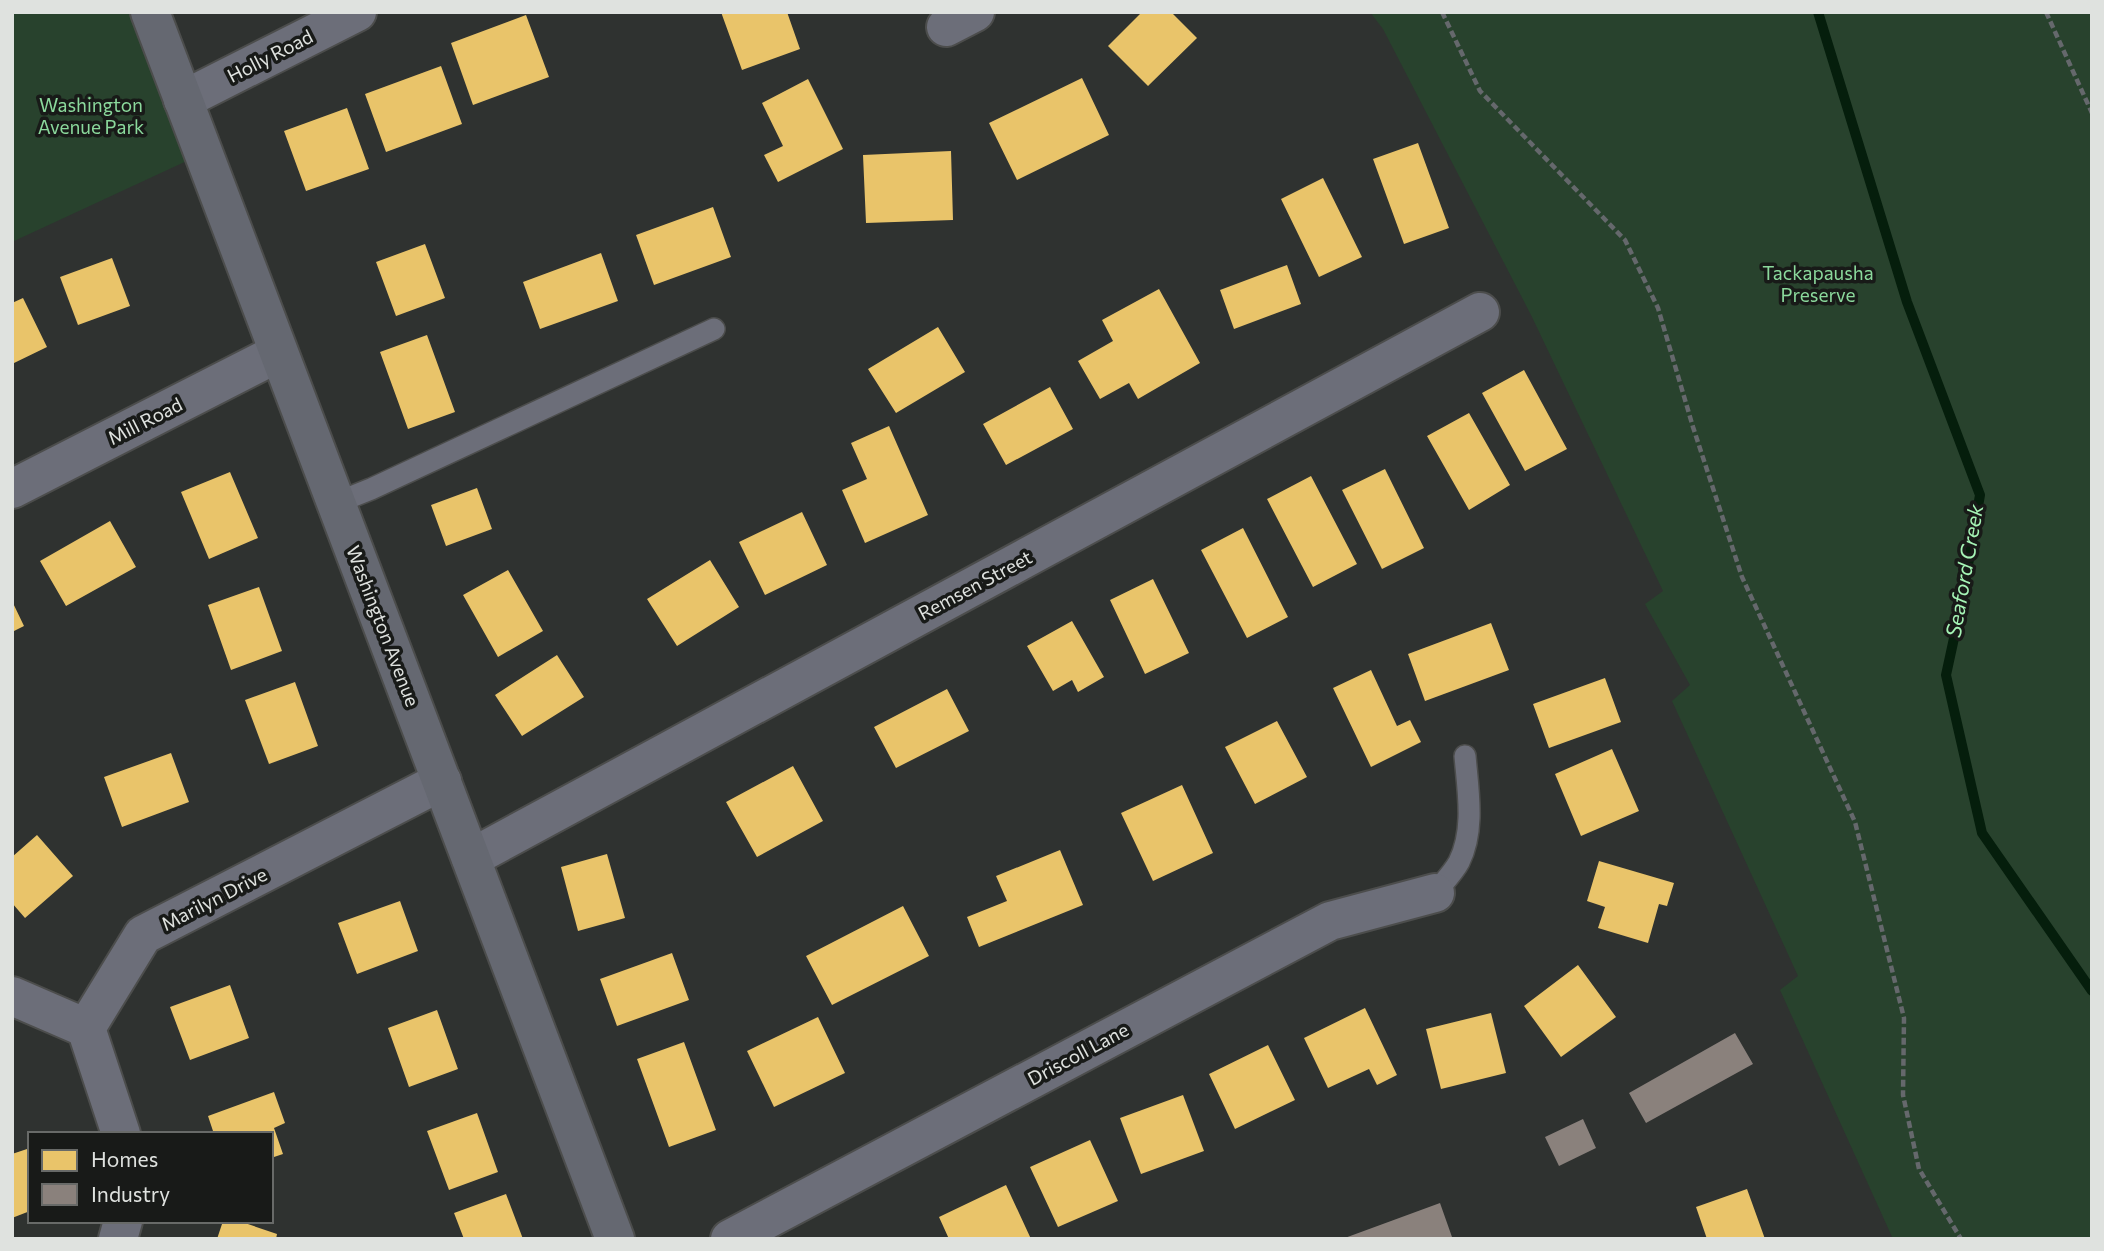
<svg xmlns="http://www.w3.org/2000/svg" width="2104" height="1251" font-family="Commissioner,sans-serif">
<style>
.green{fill:#28422d}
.homes{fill:#e9c46a}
.industry{fill:#8a817c}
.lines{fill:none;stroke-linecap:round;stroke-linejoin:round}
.stream{stroke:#051e0c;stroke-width:10}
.lane-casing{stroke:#4c4d4c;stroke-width:24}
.street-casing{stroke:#4c4d4c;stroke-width:42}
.secondary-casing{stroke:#4c4d4c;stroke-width:42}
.path{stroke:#65686c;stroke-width:4.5;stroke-dasharray:7 3.5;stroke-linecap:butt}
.lane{stroke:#6c6e79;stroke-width:21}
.street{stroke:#6c6e79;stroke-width:38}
.secondary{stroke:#656871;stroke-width:38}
.labels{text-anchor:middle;stroke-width:7;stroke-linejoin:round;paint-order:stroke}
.street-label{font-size:19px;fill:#dfe2df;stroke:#181a18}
.park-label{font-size:19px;fill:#8bd99c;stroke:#181a18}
.water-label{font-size:21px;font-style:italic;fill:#a6f5b6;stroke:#181a18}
</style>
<rect width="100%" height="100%" fill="#2f3230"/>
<path class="green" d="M 12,12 L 137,12 L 191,159 L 12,242 Z
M 1370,12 L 2092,12 L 2092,1239 L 1893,1239 L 1780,990 L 1798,976 L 1672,701 L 1690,685 L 1645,604 L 1663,591 L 1531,315 L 1383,29 Z"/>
<path class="homes" d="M 721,12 L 787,12 L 800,49 L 742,70 Z
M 1142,12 L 1171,12 L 1197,38 L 1148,86 L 1108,46 Z
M 526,15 L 549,77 L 473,105 L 451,43 Z
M 441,66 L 462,124 L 386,152 L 365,94 Z
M 1082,78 L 1109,135 L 1017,180 L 989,123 Z
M 808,79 L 843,149 L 778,182 L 764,155 L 783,146 L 762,103 Z
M 347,108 L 369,169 L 306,191 L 284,131 Z
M 1418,143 L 1449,228 L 1404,244 L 1373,159 Z
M 951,151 L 953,220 L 866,223 L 863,155 Z
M 1323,178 L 1362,257 L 1319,277 L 1281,199 Z
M 713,207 L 731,257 L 654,285 L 636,235 Z
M 425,244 L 445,298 L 396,316 L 376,262 Z
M 601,253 L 618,301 L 540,329 L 523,282 Z
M 112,258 L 130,306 L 78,325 L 60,277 Z
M 1287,265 L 1301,304 L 1234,329 L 1220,290 Z
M 1159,289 L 1200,363 L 1138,399 L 1129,383 L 1100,399 L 1078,361 L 1113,341 L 1102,320 Z
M 23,298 L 47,347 L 12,364 L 12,303 Z
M 938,327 L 965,372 L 896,413 L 868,369 Z
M 427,335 L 455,412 L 408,429 L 380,352 Z
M 1524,370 L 1567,449 L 1525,471 L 1482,393 Z
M 1050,387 L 1073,429 L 1006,465 L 983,424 Z
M 1469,413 L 1510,485 L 1469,510 L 1427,436 Z
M 889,426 L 928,515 L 865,543 L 842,490 L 867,479 L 851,443 Z
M 1385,469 L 1424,548 L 1382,569 L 1342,490 Z
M 230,472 L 258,538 L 209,559 L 181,492 Z
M 1311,476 L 1357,564 L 1313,587 L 1267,499 Z
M 477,488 L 492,529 L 446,546 L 431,505 Z
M 802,512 L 827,565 L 765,595 L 739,542 Z
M 110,521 L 136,567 L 66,606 L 40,561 Z
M 1243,528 L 1288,617 L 1247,638 L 1201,550 Z
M 710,560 L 739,607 L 677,646 L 647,599 Z
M 508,570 L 543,631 L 498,657 L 463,595 Z
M 1153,579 L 1189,653 L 1145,674 L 1110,600 Z
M 259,587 L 282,651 L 231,670 L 208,605 Z
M 12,601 L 24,626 L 12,632 Z
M 1072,621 L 1104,677 L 1078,692 L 1072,680 L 1053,691 L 1027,646 Z
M 1491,623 L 1509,670 L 1425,701 L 1408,654 Z
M 557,655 L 584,697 L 522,736 L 495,695 Z
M 1371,670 L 1397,726 L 1410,720 L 1421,742 L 1371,767 L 1333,688 Z
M 1605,678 L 1621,722 L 1549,748 L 1533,704 Z
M 295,682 L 318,746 L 269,764 L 245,700 Z
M 947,689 L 969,731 L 896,768 L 874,727 Z
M 1277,721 L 1307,777 L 1255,804 L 1225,747 Z
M 1612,749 L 1639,811 L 1581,836 L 1555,774 Z
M 171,753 L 189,802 L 122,827 L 104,777 Z
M 793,766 L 823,821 L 757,857 L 726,802 Z
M 1182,785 L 1213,853 L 1153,881 L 1121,813 Z
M 37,835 L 73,876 L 25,918 L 12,903 L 12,857 Z
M 1060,850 L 1083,905 L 979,947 L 967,917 L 1007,901 L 996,876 Z
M 607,854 L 625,918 L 578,931 L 561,867 Z
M 1599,861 L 1674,883 L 1667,906 L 1659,904 L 1648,943 L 1598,928 L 1605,907 L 1587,901 Z
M 400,901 L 418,951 L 357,974 L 338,923 Z
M 903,906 L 929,956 L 832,1005 L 806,956 Z
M 672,953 L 689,1000 L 617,1026 L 600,979 Z
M 1578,965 L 1616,1017 L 1561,1057 L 1524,1006 Z
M 230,985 L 249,1038 L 190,1060 L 170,1007 Z
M 1365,1008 L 1397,1075 L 1377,1085 L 1369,1069 L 1328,1088 L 1304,1038 Z
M 437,1010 L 458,1069 L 409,1087 L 388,1028 Z
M 1491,1013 L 1506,1073 L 1441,1089 L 1426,1029 Z
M 818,1017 L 845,1073 L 774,1107 L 747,1051 Z
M 684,1042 L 716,1130 L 669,1147 L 637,1059 Z
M 1268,1045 L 1295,1100 L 1235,1129 L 1209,1074 Z
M 274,1092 L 285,1123 L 274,1128 L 283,1154 L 271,1158 L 271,1134 L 214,1134 L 208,1116 Z
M 1183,1095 L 1204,1151 L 1141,1174 L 1120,1118 Z
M 477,1113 L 498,1172 L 449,1190 L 427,1131 Z
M 1090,1140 L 1118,1201 L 1058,1227 L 1030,1167 Z
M 30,1148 L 30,1211 L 12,1218 L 12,1154 Z
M 1006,1185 L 1031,1239 L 949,1239 L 939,1217 Z
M 1747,1189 L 1765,1239 L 1707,1239 L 1696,1207 Z
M 506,1194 L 523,1239 L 464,1239 L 454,1213 Z
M 223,1221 L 239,1221 L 277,1234 L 276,1239 L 217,1239 Z"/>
<path class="industry" d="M 1735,1033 L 1753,1064 L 1646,1123 L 1629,1093 Z
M 1583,1119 L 1596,1148 L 1559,1166 L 1545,1137 Z
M 1440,1203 L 1452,1237 L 1447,1239 L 1342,1239 Z"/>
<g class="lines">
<path class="stream" d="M 1818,12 L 1907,302 L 1980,495 L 1961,606 L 1946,675 L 1982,833 L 2092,991"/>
<g class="lane-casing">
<path id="lane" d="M 336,503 L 371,489 L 714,329
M 1435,893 C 1443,883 1453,873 1459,862 C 1475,830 1468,791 1465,756"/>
</g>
<g class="street-casing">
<path id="street" d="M 946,27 L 975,12
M 183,100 L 357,12
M 12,489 L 278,353
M 471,858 L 1480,312
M 12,996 L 86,1028
M 121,1134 L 86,1028 L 143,935 L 442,781
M 118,1239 L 123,1221
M 730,1239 L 1330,921 L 1435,893"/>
</g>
<g class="secondary-casing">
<path id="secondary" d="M 150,12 L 615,1239"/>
</g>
<path class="path" d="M 1442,12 L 1480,91 L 1625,240 L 1658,308 L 1693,427 L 1742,577 L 1855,822 L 1904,1018 L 1903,1095 L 1919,1169 L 1961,1239
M 2046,12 L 2092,113"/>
<use href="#lane" class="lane"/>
<use href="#street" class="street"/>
<use href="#secondary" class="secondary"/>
</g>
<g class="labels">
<g class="street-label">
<text transform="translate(270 56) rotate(-27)" y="7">Holly Road</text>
<text transform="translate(145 421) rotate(-27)" y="7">Mill Road</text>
<text transform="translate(975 585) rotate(-28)" y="7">Remsen Street</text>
<text transform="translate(383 626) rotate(69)" y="7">Washington Avenue</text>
<text transform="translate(214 899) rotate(-27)" y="7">Marilyn Drive</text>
<text transform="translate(1078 1054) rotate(-28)" y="7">Driscoll Lane</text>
</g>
<g class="park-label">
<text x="91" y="112">Washington<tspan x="91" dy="22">Avenue Park</tspan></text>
<text x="1818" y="280">Tackapausha<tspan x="1818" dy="22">Preserve</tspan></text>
</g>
<g class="water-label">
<text transform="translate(1965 571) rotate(-80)" y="7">Seaford Creek</text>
</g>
</g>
<rect width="2104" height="1251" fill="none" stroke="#dfe2df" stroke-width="28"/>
<rect x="28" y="1132" width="245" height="91" fill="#181a18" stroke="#686a68" stroke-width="2"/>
<rect x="42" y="1150" width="35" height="21" fill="#e9c46a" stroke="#686a68" stroke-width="2"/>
<text x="91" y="1167" font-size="21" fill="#dfe2df">Homes</text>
<rect x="42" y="1184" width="35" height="21" fill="#8a817c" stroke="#686a68" stroke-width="2"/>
<text x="91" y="1202" font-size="21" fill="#dfe2df">Industry</text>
</svg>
